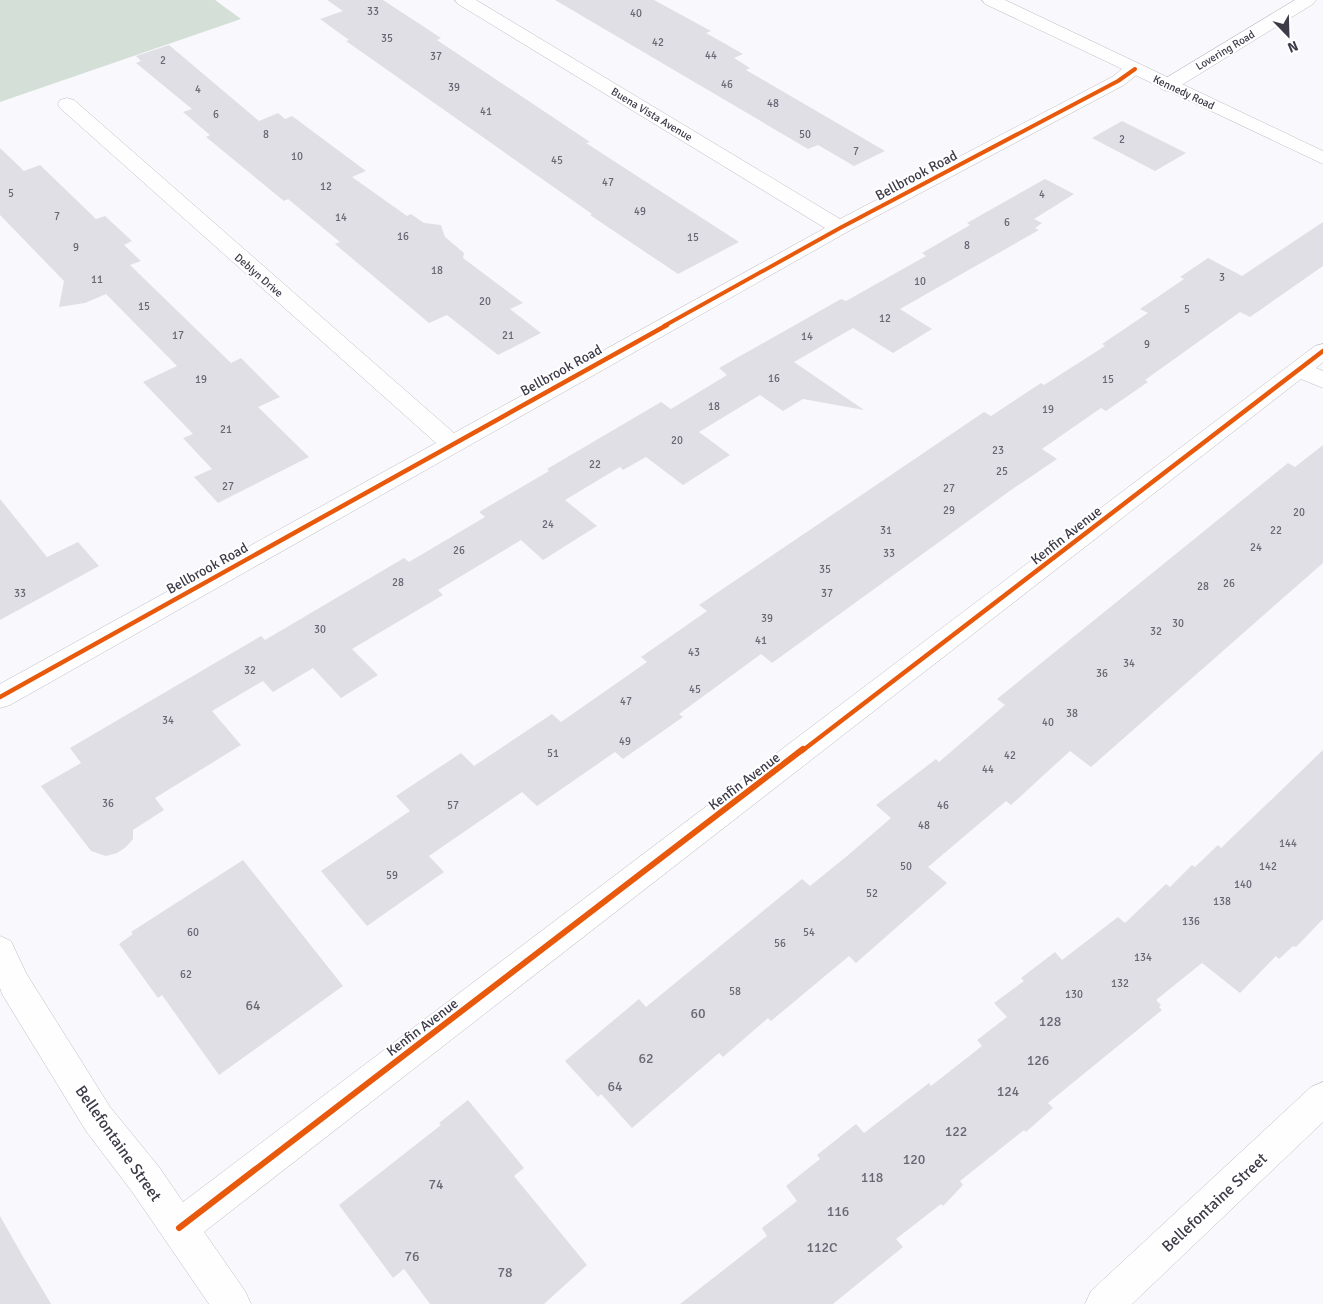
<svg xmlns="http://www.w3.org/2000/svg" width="1323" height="1304" font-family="Signika,sans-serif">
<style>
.green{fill:#d4e0d7}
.building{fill:#e0dfe6}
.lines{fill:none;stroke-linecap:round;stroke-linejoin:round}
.minor-casing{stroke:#bebcc4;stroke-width:1}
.secondary-casing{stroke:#bebcc4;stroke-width:1}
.minor{fill:#fefeff;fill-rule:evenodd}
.secondary{fill:#fefeff;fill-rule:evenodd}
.cycleway-far2-casing{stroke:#fff;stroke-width:6}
.cycleway-far1-casing{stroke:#fff;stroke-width:8}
.cycleway-casing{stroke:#fff;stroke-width:9}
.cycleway-far2{stroke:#e8590c;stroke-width:4}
.cycleway-far1{stroke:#e8590c;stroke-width:4.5}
.cycleway{stroke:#e8590c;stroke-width:6}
.labels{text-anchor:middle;stroke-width:4;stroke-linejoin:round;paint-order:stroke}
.number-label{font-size:11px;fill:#696673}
.far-street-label{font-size:11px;fill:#3e3b49;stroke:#fff}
.street-label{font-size:14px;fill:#3e3b49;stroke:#fff}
.near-number-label{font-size:14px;fill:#696673}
.near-street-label{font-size:16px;fill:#3e3b49;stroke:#fff}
</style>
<rect width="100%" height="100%" fill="#f9f8fc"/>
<path class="green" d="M 0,0 L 215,0 L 241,19 L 0,102 Z"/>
<path class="building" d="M 327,0 L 383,0 L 441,38 L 437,40 L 590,142 L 586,143 L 739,242 L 678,274 L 590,215 L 592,214 L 346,41 L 349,40 L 320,19 L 343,11 Z
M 555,0 L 654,0 L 711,31 L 706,33 L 743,54 L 734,58 L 750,68 L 746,70 L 885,151 L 854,166 L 818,145 L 808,149 Z
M 169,45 L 259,121 L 278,113 L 285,119 L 292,116 L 366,171 L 352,177 L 407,216 L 411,214 L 424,223 L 441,225 L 445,237 L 464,253 L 463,258 L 523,303 L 510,309 L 541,333 L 498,355 L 447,315 L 429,323 L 335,244 L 340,242 L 288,199 L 284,201 L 206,137 L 210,135 L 183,112 L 192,109 L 136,63 L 141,61 L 136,56 Z
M 1122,121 L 1186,153 L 1155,171 L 1092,138 Z
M 0,148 L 24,171 L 40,165 L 96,219 L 105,216 L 132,241 L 124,245 L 141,261 L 130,265 L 231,363 L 241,358 L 280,397 L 258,407 L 309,457 L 218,503 L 194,477 L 212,469 L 183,438 L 193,434 L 143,382 L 177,366 L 106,294 L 85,303 L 59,307 L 64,281 L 0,215 Z
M 1045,179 L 1074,194 L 1034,219 L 1042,223 L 1035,228 L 1039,230 L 900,309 L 932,329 L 893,353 L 853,328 L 794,362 L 864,410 L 803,399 L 783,411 L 760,395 L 699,432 L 730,455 L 683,485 L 646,457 L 623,470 L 620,467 L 565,500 L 597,526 L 543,560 L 521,540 L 438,590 L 443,595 L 352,649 L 378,675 L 341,698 L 313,668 L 273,692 L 263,681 L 212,711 L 241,745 L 155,798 L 164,810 L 133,830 L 133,839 L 126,847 L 117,853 L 106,856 L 91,851 L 41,786 L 81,763 L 70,748 L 261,636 L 265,640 L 404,558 L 409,562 L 485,517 L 479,512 L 549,471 L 547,469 L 661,402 L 671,409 L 727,375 L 719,368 L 841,299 L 846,301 L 926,256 L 922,253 L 970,225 L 967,223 Z
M 1323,222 L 1323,266 L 1250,317 L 1240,312 L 1145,380 L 1148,382 L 1106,411 L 1101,408 L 1042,449 L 1057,459 L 1011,490 L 772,663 L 761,654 L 679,714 L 683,717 L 623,759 L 615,752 L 537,806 L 522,792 L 429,856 L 444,872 L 367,926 L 321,871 L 410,811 L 396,796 L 461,753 L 474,766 L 552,714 L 561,722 L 647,662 L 641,657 L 707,611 L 699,605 L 984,412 L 991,416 L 1041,383 L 1044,385 L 1105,346 L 1102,344 L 1148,313 L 1140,309 L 1184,279 L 1180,277 L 1208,258 L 1242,276 Z
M 1323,445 L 1323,563 L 1091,767 L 1070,751 L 1011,805 L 1006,801 L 928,867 L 947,883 L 856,963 L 849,956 L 771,1021 L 768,1018 L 723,1057 L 719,1053 L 632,1128 L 601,1094 L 598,1097 L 565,1061 L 639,999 L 646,1007 L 802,879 L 810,886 L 847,856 L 891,818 L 876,805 L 936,759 L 939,762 L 1005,705 L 997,699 L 1288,463 L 1295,467 Z
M 0,499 L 47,557 L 78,542 L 99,566 L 0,620 Z
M 1323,750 L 1323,919 L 1296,947 L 1293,946 L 1279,959 L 1276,956 L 1240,993 L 1202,963 L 1156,1000 L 1161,1005 L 1159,1007 L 1162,1010 L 1048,1103 L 1053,1108 L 1026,1132 L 1024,1130 L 960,1181 L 963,1185 L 943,1206 L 941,1204 L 896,1239 L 903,1247 L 833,1304 L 680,1304 L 767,1236 L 762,1228 L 797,1201 L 786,1186 L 820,1159 L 817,1155 L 856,1124 L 864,1133 L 929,1083 L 931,1086 L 982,1046 L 977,1040 L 1007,1017 L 994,1003 L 1024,981 L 1021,978 L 1055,952 L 1062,960 L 1118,917 L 1125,923 L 1166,884 L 1170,887 L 1192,865 L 1195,867 L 1218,845 L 1221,848 Z
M 243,860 L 343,986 L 219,1075 L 162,995 L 158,998 L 119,944 L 133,934 L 131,932 Z
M 468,1100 L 524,1168 L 514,1176 L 587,1265 L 544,1304 L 430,1304 L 404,1269 L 393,1278 L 339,1205 L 441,1125 L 439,1123 Z
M 0,1216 L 22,1255 L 51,1304 L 0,1304 Z"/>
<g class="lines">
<g class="minor-casing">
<path id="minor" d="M 455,0 L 476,0 L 840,219 L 1112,77 C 1121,70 1129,62 1141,65 L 1144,69 L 1124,85 L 847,232 L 10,705 L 0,708 L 0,684 L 436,443 L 60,108 L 58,104 L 60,100 L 67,98 L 74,100 L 454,433 L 825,228 L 458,4 Z
M 1295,0 L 1316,0 L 1313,4 L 1175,89 L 1168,91 L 1161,89 L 1159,85 L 1161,81 Z
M 1323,344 L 1323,362 L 1316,368 L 1323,371 L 1323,388 L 1301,379 L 204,1232 L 245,1291 L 251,1304 L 209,1304 L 133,1193 L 86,1131 L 2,994 L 0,988 L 0,936 L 11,941 L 26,973 L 110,1107 L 159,1167 L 183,1202 L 1315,346 Z
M 1323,1082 L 1323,1122 L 1132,1304 L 1085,1304 L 1091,1291 L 1311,1087 Z"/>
</g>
<g class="secondary-casing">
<path id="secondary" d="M 982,0 L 1005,0 L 1323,151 L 1323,164 L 985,4 Z"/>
</g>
<use href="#minor" class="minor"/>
<use href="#secondary" class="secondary"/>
<g class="cycleway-far2-casing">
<path id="cycleway-far2" d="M 664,326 L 840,228 L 1118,81 L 1135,69"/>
</g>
<g class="cycleway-far1-casing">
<path id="cycleway-far1" d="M 0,697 L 667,325
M 802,751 L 1323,351"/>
</g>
<g class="cycleway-casing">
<path id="cycleway" d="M 179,1228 L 803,749"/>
</g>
<use href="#cycleway-far2" class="cycleway-far2"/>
<use href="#cycleway-far1" class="cycleway-far1"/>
<use href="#cycleway" class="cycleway"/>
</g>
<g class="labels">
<g class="number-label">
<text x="373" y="15">33</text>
<text x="636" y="17">40</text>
<text x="387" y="42">35</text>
<text x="658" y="46">42</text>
<text x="711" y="59">44</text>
<text x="436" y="60">37</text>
<text x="163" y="64">2</text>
<text x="727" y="88">46</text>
<text x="454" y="91">39</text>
<text x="198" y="93">4</text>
<text x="773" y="107">48</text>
<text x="486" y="115">41</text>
<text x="216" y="118">6</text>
<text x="266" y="138">8</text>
<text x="805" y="138">50</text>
<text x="1122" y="143">2</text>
<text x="856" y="155">7</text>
<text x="297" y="160">10</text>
<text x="557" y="164">45</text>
<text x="608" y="186">47</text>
<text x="326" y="190">12</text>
<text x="11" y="197">5</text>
<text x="1042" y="198">4</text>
<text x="640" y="215">49</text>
<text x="57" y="220">7</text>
<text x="341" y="221">14</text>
<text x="1007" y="226">6</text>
<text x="403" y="240">16</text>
<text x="693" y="241">15</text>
<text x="967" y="249">8</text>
<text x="76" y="251">9</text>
<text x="437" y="274">18</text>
<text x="1222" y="281">3</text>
<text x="97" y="283">11</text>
<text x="920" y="285">10</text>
<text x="485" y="305">20</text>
<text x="144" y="310">15</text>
<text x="1187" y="313">5</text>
<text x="885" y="322">12</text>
<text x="178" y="339">17</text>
<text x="508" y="339">21</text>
<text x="807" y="340">14</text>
<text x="1147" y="348">9</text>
<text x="774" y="382">16</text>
<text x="201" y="383">19</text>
<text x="1108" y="383">15</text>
<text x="714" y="410">18</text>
<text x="1048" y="413">19</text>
<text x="226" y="433">21</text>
<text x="677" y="444">20</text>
<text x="998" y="454">23</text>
<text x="595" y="468">22</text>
<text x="1002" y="475">25</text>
<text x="228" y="490">27</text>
<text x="949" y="492">27</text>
<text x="949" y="514">29</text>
<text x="1299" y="516">20</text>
<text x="548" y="528">24</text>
<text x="886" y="534">31</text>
<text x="1276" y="534">22</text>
<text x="1256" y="551">24</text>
<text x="459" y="554">26</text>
<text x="889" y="557">33</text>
<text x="825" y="573">35</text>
<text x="398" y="586">28</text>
<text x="1229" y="587">26</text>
<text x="1203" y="590">28</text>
<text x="20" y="597">33</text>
<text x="827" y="597">37</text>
<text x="767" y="622">39</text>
<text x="1178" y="627">30</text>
<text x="320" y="633">30</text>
<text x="1156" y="635">32</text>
<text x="761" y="644">41</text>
<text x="694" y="656">43</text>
<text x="1129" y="667">34</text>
<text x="250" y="674">32</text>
<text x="1102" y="677">36</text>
<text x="695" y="693">45</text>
<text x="626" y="705">47</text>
<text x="1072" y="717">38</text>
<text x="168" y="724">34</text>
<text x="1048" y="726">40</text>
<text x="625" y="745">49</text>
<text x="553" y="757">51</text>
<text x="1010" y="759">42</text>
<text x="988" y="773">44</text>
<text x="108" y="807">36</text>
<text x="453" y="809">57</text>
<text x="943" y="809">46</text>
<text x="924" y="829">48</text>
<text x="1288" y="847">144</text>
<text x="906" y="870">50</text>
<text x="1268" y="870">142</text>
<text x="392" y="879">59</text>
<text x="1243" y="888">140</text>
<text x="872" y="897">52</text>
<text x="1222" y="905">138</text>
<text x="1191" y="925">136</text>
<text x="193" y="936">60</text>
<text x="809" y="936">54</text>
<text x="780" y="947">56</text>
<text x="1143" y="961">134</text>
<text x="186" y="978">62</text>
<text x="1120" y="987">132</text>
<text x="735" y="995">58</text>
<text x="1074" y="998">130</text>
</g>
<g class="far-street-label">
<text transform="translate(1225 50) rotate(-31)" y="4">Lovering Road</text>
<text transform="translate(1184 92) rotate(25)" y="4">Kennedy Road</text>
<text transform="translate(652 114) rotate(31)" y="4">Buena Vista Avenue</text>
<text transform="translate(259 275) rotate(41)" y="4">Deblyn Drive</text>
</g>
<g class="street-label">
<text transform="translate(916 175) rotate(-28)" y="5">Bellbrook Road</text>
<text transform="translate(561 370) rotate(-29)" y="5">Bellbrook Road</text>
<text transform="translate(1066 535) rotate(-38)" y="5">Kenfin Avenue</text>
<text transform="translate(207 568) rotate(-29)" y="5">Bellbrook Road</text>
<text transform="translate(744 781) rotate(-37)" y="5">Kenfin Avenue</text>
<text transform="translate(422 1027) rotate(-37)" y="5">Kenfin Avenue</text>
</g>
<g class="near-number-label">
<text x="253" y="1010">64</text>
<text x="698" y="1018">60</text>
<text x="1050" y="1026">128</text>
<text x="646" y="1063">62</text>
<text x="1038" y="1065">126</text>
<text x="615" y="1091">64</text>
<text x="1008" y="1096">124</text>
<text x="956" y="1136">122</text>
<text x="914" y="1164">120</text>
<text x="872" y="1182">118</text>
<text x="436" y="1189">74</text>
<text x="838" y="1216">116</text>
<text x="822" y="1252">112C</text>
<text x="412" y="1261">76</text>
<text x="505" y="1277">78</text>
</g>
<g class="near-street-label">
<text transform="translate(119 1143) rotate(55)" y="6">Bellefontaine Street</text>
<text transform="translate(1214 1202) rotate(-43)" y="6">Bellefontaine Street</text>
</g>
</g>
<g transform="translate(1288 35) rotate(157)" stroke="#ffffff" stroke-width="4" paint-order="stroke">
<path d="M0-4L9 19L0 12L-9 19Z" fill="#3e3b49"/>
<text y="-8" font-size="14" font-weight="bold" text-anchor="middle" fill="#3e3b49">N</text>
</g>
</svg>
